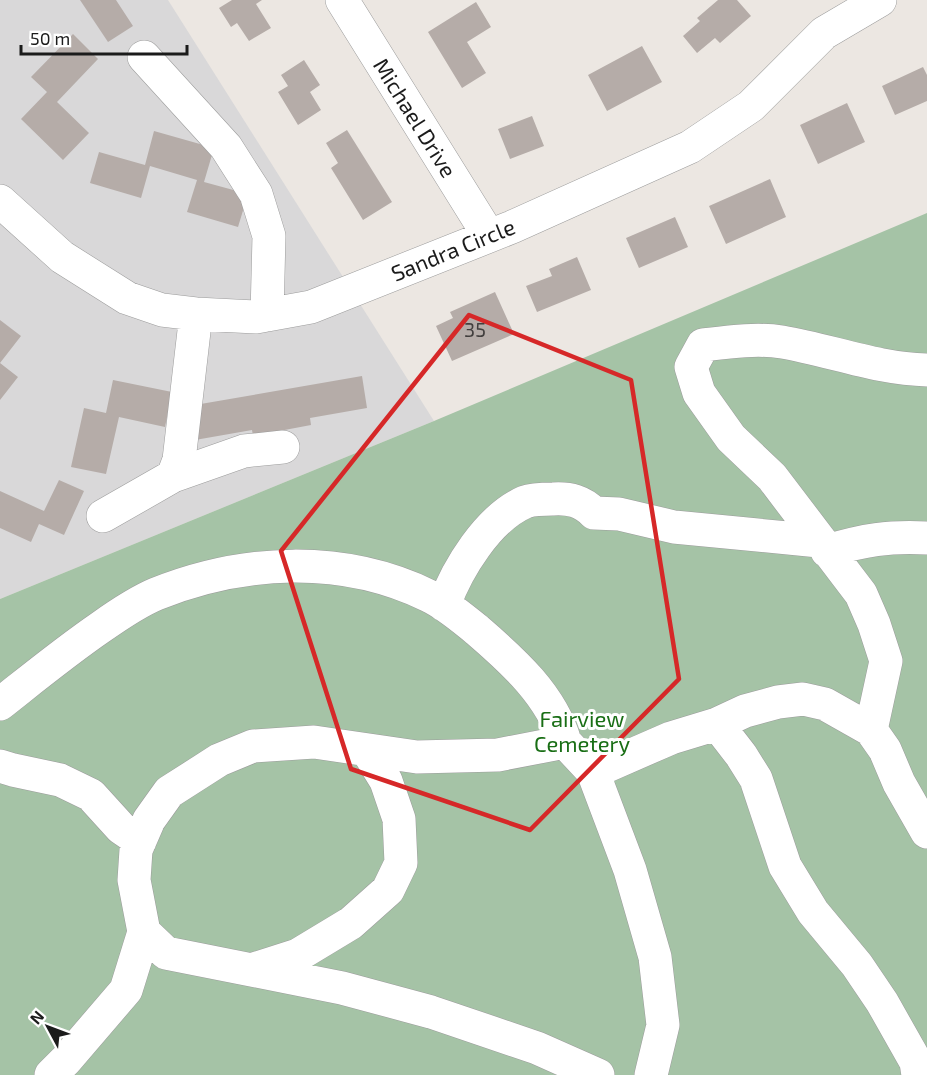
<svg xmlns="http://www.w3.org/2000/svg" width="927" height="1075" font-family="'Exo 2',sans-serif">
<style>
.residential{fill:#d9d8d9}
.cemetery{fill:#a5c3a6}
.building{fill:#b5aca8}
.lines{fill:none;stroke-linecap:round;stroke-linejoin:round}
.minor-casing{stroke:#9c9c9c;stroke-width:34}
.minor{stroke:#fff;stroke-width:33}
.marked{fill:none;stroke:#d62828;stroke-width:4.5;stroke-linejoin:round}
.labels{text-anchor:middle;stroke-width:6;stroke-linejoin:round;paint-order:stroke}
.number-label{font-size:20px;fill:#423f3e}
.street-label{font-size:22px;fill:#1b1b1b;stroke:#fff}
.park-label{font-size:22px;fill:#196e15;stroke:#fff}
</style>
<rect width="100%" height="100%" fill="#ece7e2"/>
<path class="residential" d="M 0,0 L 168,0 L 434,421 L 0,599 Z"/>
<path class="cemetery" d="M 927,213 L 927,1075 L 0,1075 L 0,599 L 434,421 Z"/>
<path class="building" d="M 80,0 L 116,0 L 133,26 L 108,42 Z
M 232,0 L 262,0 L 256,4 L 271,28 L 249,41 L 237,23 L 231,27 L 219,8 Z
M 718,0 L 737,0 L 751,16 L 720,43 L 715,38 L 697,53 L 683,36 L 700,21 L 697,18 Z
M 476,2 L 491,27 L 467,42 L 486,73 L 462,88 L 428,32 Z
M 73,34 L 98,59 L 57,102 L 89,133 L 63,160 L 21,119 L 47,92 L 31,77 Z
M 642,46 L 662,82 L 607,111 L 588,75 Z
M 304,60 L 320,85 L 310,92 L 321,110 L 298,125 L 278,92 L 288,86 L 281,75 Z
M 923,67 L 927,75 L 927,101 L 895,115 L 882,86 Z
M 847,103 L 865,142 L 818,164 L 800,125 Z
M 532,116 L 544,146 L 510,159 L 498,129 Z
M 347,130 L 392,202 L 363,220 L 331,168 L 338,163 L 326,143 Z
M 154,131 L 214,148 L 204,182 L 248,194 L 238,227 L 187,212 L 197,180 L 150,166 L 141,198 L 90,183 L 99,152 L 145,165 Z
M 770,179 L 786,217 L 726,244 L 709,206 Z
M 675,217 L 688,247 L 639,268 L 626,238 Z
M 577,257 L 591,290 L 537,312 L 526,286 L 552,276 L 549,269 Z
M 495,292 L 514,334 L 452,361 L 436,326 L 453,318 L 450,312 Z
M 0,320 L 21,336 L 0,363 L 18,377 L 0,400 Z
M 362,376 L 367,408 L 310,418 L 311,425 L 253,436 L 252,430 L 195,440 L 189,406 Z
M 113,380 L 172,392 L 165,427 L 119,417 L 106,474 L 71,467 L 84,408 L 106,413 Z
M 59,480 L 84,491 L 64,535 L 39,524 L 31,542 L 0,528 L 0,491 L 44,511 Z"/>
<g class="lines">
<g class="minor-casing">
<path id="minor" d="M 342,0 L 489,236
M 144,57 L 226,147 L 256,194 L 269,236 L 267,315
M 0,201 L 62,257 L 127,298 L 162,310 L 196,314 L 256,317 L 311,307 L 512,227 L 690,147 L 751,106 L 824,33 L 880,0
M 173,476 L 244,451 L 283,447
M 103,516 L 173,476 L 179,460 L 196,314
M 827,551 C 864,540 888,536 927,538
M 444,605 C 457,569 488,518 525,502 C 533,499 544,499 553,499 C 570,498 582,501 594,513 L 619,514 L 674,527 L 819,541
M 0,704 C 33,678 66,651 101,627 C 118,615 137,602 156,594 C 243,559 343,554 429,596 C 446,604 462,618 477,630 C 513,661 552,696 565,742
M 717,724 L 741,755 L 756,779 L 785,866 L 813,912 L 857,965 L 882,1002 L 916,1062 L 918,1075
M 871,730 L 886,661 L 874,624 L 861,594 L 772,477 L 731,438 L 699,393 L 691,367 L 703,345 C 728,342 757,338 782,342 C 830,350 877,369 927,370
M 0,766 L 13,770 L 60,780 L 91,795 L 121,828 L 140,841
M 593,772 L 671,738 L 717,724 L 745,711 L 778,702 L 803,699 L 825,704 L 871,730 L 885,750 L 899,783 L 927,832
M 254,969 L 298,955 L 351,923 L 388,890 L 401,863 L 399,819 L 386,781 L 367,750
M 51,1075 L 66,1060 L 126,990 L 144,932
M 598,1075 L 537,1048 L 431,1012 L 342,988 L 166,953 L 144,932 L 134,880 L 136,850 L 149,820 L 169,792 L 219,760 L 253,746 L 314,742 L 417,757 L 498,755 L 565,742 L 593,772 L 630,870 L 655,957 L 663,1025 L 651,1075"/>
</g>
<use href="#minor" class="minor"/>
</g>
<path class="marked" d="M 469,315 L 631,380 L 679,679 L 530,830 L 351,769 L 281,551 Z"/>
<g class="labels">
<g class="number-label">
<text x="475" y="337">35</text>
</g>
<g class="street-label">
<text transform="translate(415 118) rotate(58)" y="8">Michael Drive</text>
<text transform="translate(453 250) rotate(-22)" y="8">Sandra Circle</text>
</g>
<g class="park-label">
<text x="582" y="727">Fairview<tspan x="582" dy="25">Cemetery</tspan></text>
</g>
</g>
<g transform="translate(48 1027) rotate(311)" stroke="#ffffff" stroke-width="4.5" paint-order="stroke">
<path d="M0-4.5L10 22L0 15L-10 22Z" fill="#1b1b1b"/>
<text y="-9" font-size="16" font-weight="bold" text-anchor="middle" fill="#1b1b1b">N</text>
</g>
<path d="M21 45v9h166v-9" fill="none" stroke="#1b1b1b" stroke-width="3"/>
<text x="30" y="45" font-size="18" fill="#1b1b1b" stroke="#ffffff" stroke-width="4.5" paint-order="stroke">50 m</text>
</svg>
